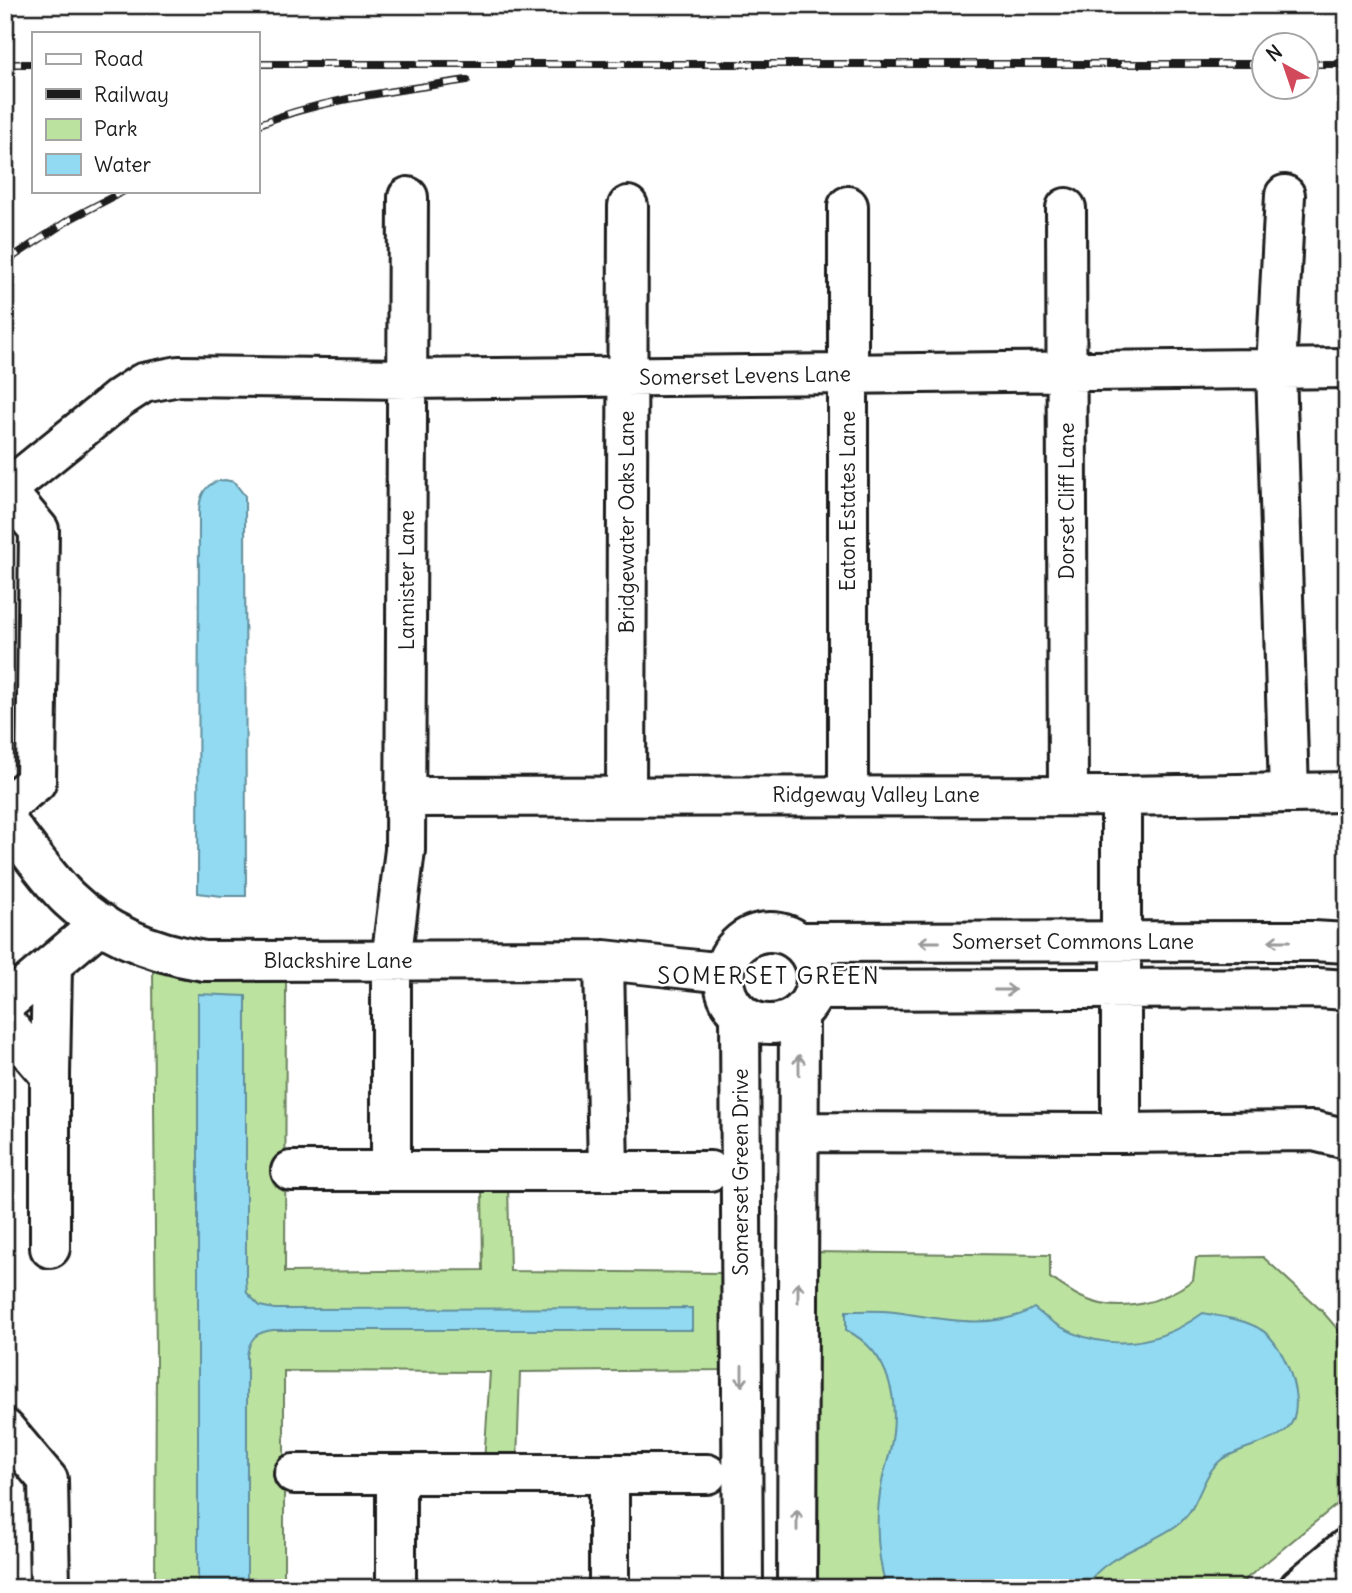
<svg xmlns="http://www.w3.org/2000/svg" width="1352" height="1593" font-family="Delius,sans-serif">
<style>
.green{fill:#bbe39f;stroke:#6c805e;stroke-width:2}
.water{fill:#91daf2;stroke:#628e9c;stroke-width:2}
.lines{fill:none;stroke-linecap:round;stroke-linejoin:round}
.minor-casing{stroke:#1c1c1c;stroke-width:44}
.minor{stroke:#fff;stroke-width:38}
.rail-casing{stroke:#1c1c1c;stroke-width:8}
.rail{stroke:#fff;stroke-width:5;stroke-dasharray:16;stroke-linecap:butt}
.oneway{stroke:#999}
.labels{text-anchor:middle;stroke-width:5;stroke-linejoin:round;paint-order:stroke}
.street-label{font-size:21px;fill:#1c1c1c;stroke:#fff}
.neighbourhood-label{font-size:23px;letter-spacing:2px;fill:#1c1c1c;stroke:#fff}
</style>
<rect width="100%" height="100%" fill="#fff"/>
<filter id="ink" filterUnits="userSpaceOnUse"><feTurbulence type="fractalNoise" baseFrequency=".0143" numOctaves="2"/><feDisplacementMap in="SourceGraphic" scale="14" xChannelSelector="R" yChannelSelector="G"/><feConvolveMatrix kernelMatrix="1 2 1 2 8 2 1 2 1" color-interpolation-filters="sRGB"/></filter>
<g filter="url(#ink)">
<path class="green" d="M 153,970 L 184,979 L 286,980 L 285,1272 L 483,1270 L 482,1183 L 508,1185 L 510,1271 L 723,1273 L 725,1370 L 520,1372 L 517,1462 L 484,1462 L 490,1372 L 284,1371 L 284,1588 L 155,1588 L 156,1362 Z
M 811,1252 L 1050,1255 L 1050,1278 C 1061,1284 1071,1293 1083,1298 C 1120,1315 1162,1303 1193,1280 L 1196,1258 L 1263,1257 L 1322,1311 L 1347,1340 L 1347,1496 L 1235,1588 L 812,1588 Z"/>
<path class="water" d="M 225,480 L 234,482 L 245,496 L 246,896 L 222,896 L 198,893 L 199,513 C 199,495 206,481 225,480 Z
M 198,994 L 246,996 L 246,1279 L 247,1293 L 260,1306 L 274,1309 L 692,1308 L 692,1330 L 273,1330 C 256,1332 250,1338 247,1355 L 247,1588 L 198,1588 Z
M 1034,1308 C 1086,1353 1148,1353 1203,1313 C 1222,1317 1243,1319 1260,1329 C 1284,1342 1309,1405 1288,1428 C 1277,1442 1239,1447 1221,1460 C 1201,1476 1200,1505 1181,1522 C 1152,1546 1108,1551 1084,1588 L 886,1588 C 877,1554 875,1516 882,1482 C 884,1471 888,1461 890,1451 C 900,1404 892,1353 846,1330 L 846,1311 C 862,1311 879,1310 895,1312 C 937,1318 994,1332 1034,1308 Z"/>
<g class="lines">
<g class="minor-casing">
<path id="minor" d="M 1285,195 L 1276,369 L 1289,792
M 1066,208 L 1068,795
M 5,491 L 120,398 L 143,383 L 179,376 L 408,379 L 1347,368
M 848,795 L 848,206
M 626,796 L 628,206
M 1121,796 L 1121,1133
M 405,797 L 1121,796 L 1347,792
M 5,807 L 36,782 L 39,530 L 6,490
M 5,820 C 26,845 46,877 69,899 C 106,935 155,953 204,961 L 604,960 L 725,973
M724 978a46 46 0 1 1 92 0a46 46 0 1 1-92 0Z
M 800,942 L 1313,941 L 1347,943
M 604,960 L 608,1171
M 815,990 L 1317,988 L 1347,990
M 5,1004 L 101,923
M 740,1014 L 743,1588
M 5,1023 L 50,1075 L 50,1248
M 50,1075 L 52,965
M 799,1132 L 1121,1133 L 1314,1131 L 1347,1139
M 291,1171 L 710,1171
M 391,1171 L 391,961 L 405,850 L 408,197
M 5,1429 L 48,1480 L 50,1588
M 294,1474 L 707,1474
M 396,1474 L 396,1588
M 609,1474 L 609,1588
M 797,1588 L 799,1015
M 1299,1588 L 1347,1548"/>
</g>
<use href="#minor" class="minor"/>
<g class="rail-casing">
<path id="rail" d="M 5,64 L 33,64
M 257,64 L 1264,64
M 1306,64 L 1347,64
M 257,125 C 324,98 397,91 467,80
M 5,262 L 72,218 L 124,191"/>
</g>
<use href="#rail" class="rail"/>
</g>
<defs><path id="oneway-shaft" d="M-6 0H5M1.5-3L5.5 0L1.5 3" fill="none" stroke-width="1.6" stroke-linecap="round" stroke-linejoin="round" transform="scale(1.75)"/></defs>
<g class="oneway">
<use href="#oneway-shaft" transform="translate(1279 941) rotate(180)"/>
<use href="#oneway-shaft" transform="translate(929 942) rotate(-180)"/>
<use href="#oneway-shaft" transform="translate(1005 990)"/>
<use href="#oneway-shaft" transform="translate(799 1065) rotate(-90)"/>
<use href="#oneway-shaft" transform="translate(798 1292) rotate(-90)"/>
<use href="#oneway-shaft" transform="translate(742 1376) rotate(90)"/>
<use href="#oneway-shaft" transform="translate(797 1520) rotate(-90)"/>
</g>
</g>
<g class="labels">
<g class="street-label">
<text transform="translate(745 376) rotate(-1)" y="7">Somerset Levens Lane</text>
<text transform="translate(848 501) rotate(-90)" y="7">Eaton Estates Lane</text>
<text transform="translate(1067 501) rotate(-90)" y="7">Dorset Cliff Lane</text>
<text transform="translate(627 522) rotate(-90)" y="7">Bridgewater Oaks Lane</text>
<text transform="translate(407 580) rotate(-90)" y="7">Lannister Lane</text>
<text x="876" y="802">Ridgeway Valley Lane</text>
<text x="1073" y="949">Somerset Commons Lane</text>
<text x="338" y="968">Blackshire Lane</text>
<text transform="translate(741 1172) rotate(-90)" y="7">Somerset Green Drive</text>
</g>
<g class="neighbourhood-label">
<text x="769" y="984">SOMERSET GREEN</text>
</g>
</g>
<rect width="1352" height="1593" fill="none" stroke="#fff" stroke-width="28"/>
<rect x="14" y="14" width="1324" height="1565" fill="none" stroke="#1c1c1c" stroke-width="2.5" filter="url(#ink)"/>
<rect x="32" y="32" width="228" height="161" fill="#ffffff" stroke="#a4a4a4" stroke-width="2"/>
<rect x="46" y="54" width="35" height="10" fill="#ffffff" stroke="#a4a4a4" stroke-width="2"/>
<text x="94" y="66" font-size="21" fill="#1c1c1c">Road</text>
<rect x="46" y="89" width="35" height="10" fill="#1c1c1c" stroke="#a4a4a4" stroke-width="2"/>
<text x="94" y="102" font-size="21" fill="#1c1c1c">Railway</text>
<rect x="46" y="119" width="35" height="21" fill="#bbe39f" stroke="#a4a4a4" stroke-width="2"/>
<text x="94" y="136" font-size="21" fill="#1c1c1c">Park</text>
<rect x="46" y="154" width="35" height="21" fill="#91daf2" stroke="#a4a4a4" stroke-width="2"/>
<text x="94" y="172" font-size="21" fill="#1c1c1c">Water</text>
<g transform="translate(1285 66) rotate(320)"><circle r="33" fill="#ffffff" stroke="#a4a4a4" stroke-width="2"/>
<path d="M0-5L12 26L0 18L-12 26Z" fill="#d1495b"/>
<text y="-10" font-size="19" font-weight="bold" text-anchor="middle" fill="#1c1c1c">N</text>
</g>
</svg>
